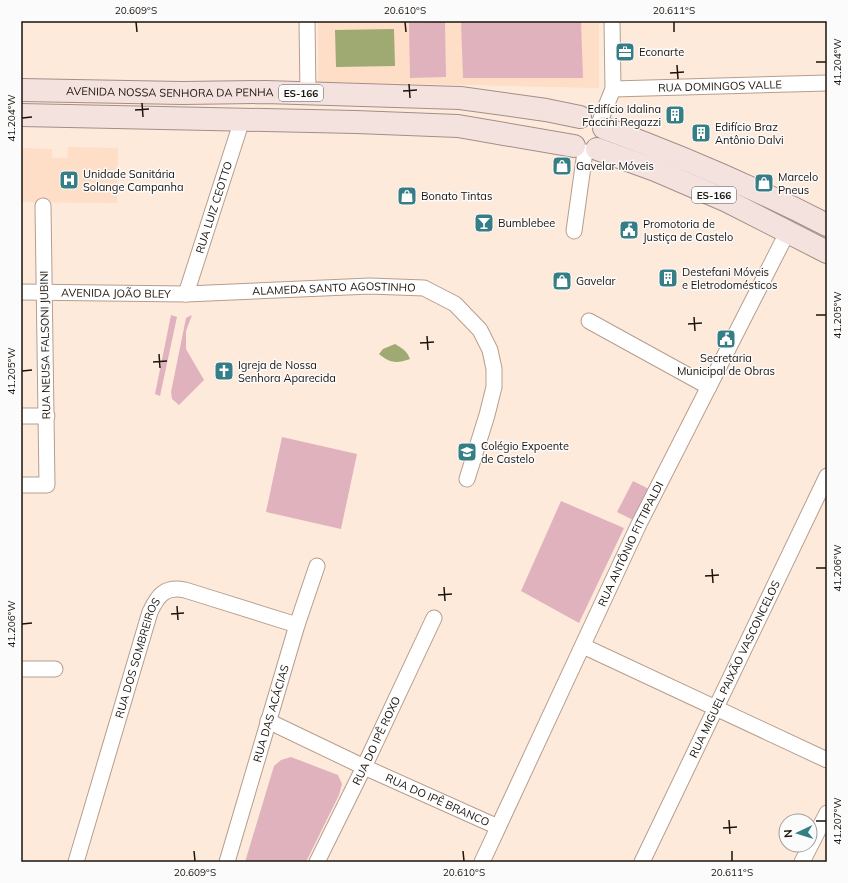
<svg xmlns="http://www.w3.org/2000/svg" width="848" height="883" font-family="Mulish,sans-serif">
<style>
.built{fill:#fedec7}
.green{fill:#e0b2be}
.water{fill:#9eaa72}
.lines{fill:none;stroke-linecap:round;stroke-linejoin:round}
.street-casing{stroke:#b69e8d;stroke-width:17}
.primary-casing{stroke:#a48d88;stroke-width:24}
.street{stroke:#fff;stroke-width:15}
.primary{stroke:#f4e2df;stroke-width:22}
.ticks{fill:none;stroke:#1b130c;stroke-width:1.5}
.labels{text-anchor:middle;stroke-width:3;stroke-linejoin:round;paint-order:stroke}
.shield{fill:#fbfbfb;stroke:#5e5954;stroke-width:1}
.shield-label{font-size:10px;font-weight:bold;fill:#1b130c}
.poi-label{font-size:11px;fill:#1b130c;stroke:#fbfbfb;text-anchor:start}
.street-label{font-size:11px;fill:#1b130c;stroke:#fbfbfb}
.neatline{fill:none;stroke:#1b130c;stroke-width:1.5}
.ticks-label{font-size:10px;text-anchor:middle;fill:#1b130c}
</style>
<rect width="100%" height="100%" fill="#feeadb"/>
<path class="built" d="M 318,21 L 599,21 L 599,88 L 318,82 Z
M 68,147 L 118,148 L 117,203 L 21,202 L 21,148 L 52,149 L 52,158 L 67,158 Z"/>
<path class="green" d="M 461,21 L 581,21 L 583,78 L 463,78 Z
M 445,22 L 446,77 L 410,78 L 409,23 Z
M 171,315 L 177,317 L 160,396 L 155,394 Z
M 192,315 L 186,331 L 186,349 L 204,380 L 179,405 L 172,399 L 171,392 L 186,318 Z
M 282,437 L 357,454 L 341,529 L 266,512 Z
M 633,481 L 651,490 L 635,521 L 617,512 Z
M 561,501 L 624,528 L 579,623 L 521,591 Z
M 291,757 L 338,775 L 342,784 L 339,795 L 306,862 L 245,862 L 274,766 L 281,760 Z"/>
<path class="water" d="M 394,29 L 395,66 L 336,67 L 335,30 Z
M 395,344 C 402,348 407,351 410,359 C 396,364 390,363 379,354 L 383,349 Z"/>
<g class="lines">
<g class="street-casing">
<g id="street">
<path d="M 307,21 L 308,93"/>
<path id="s1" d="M 613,89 L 827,83"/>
<path d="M 600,121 L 613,89 L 612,21"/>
<path d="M 574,231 L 585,152"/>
<path id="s2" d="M 21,292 L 186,294 L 370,286 L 424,288 L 455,304 L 480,330 L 490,350 L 494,369 L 494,387 L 487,415 L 467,479"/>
<path id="s3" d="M 186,294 L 242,120"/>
<path d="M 589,321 L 709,387"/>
<path d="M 21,416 L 47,416"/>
<path d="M 21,485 L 47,485 L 43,206"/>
<path d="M 583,646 L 827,760"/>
<path d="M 21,669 L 55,669"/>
<path id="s4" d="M 268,721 L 364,767 L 498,827"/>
<path id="s5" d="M 76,862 L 150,612 C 158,595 165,586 185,590 L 297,625"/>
<path id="s6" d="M 227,862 L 297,625 L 317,566"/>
<path id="s7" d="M 317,862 L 364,767 L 434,618"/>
<path id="s8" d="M 482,862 L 639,524 L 788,231"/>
<path id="s9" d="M 642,862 L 827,476"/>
<path d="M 802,862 L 827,813"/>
</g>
</g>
<g class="primary-casing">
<g id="primary">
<path id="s10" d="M 21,90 L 182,93 L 265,92 L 460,98 L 546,110 L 580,117"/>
<path d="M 21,115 L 356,122 L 458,126 L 574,146"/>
<path d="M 604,128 C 681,156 755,188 827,225"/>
<path d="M 597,149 L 655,170 L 727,201 L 827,252"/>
</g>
</g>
<use href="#street" class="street"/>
<use href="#primary" class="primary"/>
</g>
<path class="ticks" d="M 136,22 L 137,32M 405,22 L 406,32M 674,22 L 674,32M 816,62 L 826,62M 677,65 L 678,79M 670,73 L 684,72M 409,84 L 410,98M 403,91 L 417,90M 142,103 L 143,117M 135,110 L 149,109M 22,118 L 32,117M 816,315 L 826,315M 694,317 L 695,331M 688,324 L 702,323M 427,336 L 428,350M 420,343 L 434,342M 159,354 L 160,368M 153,362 L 167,361M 22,371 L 32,370M 816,568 L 826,568M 712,569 L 713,583M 705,576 L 719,575M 444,587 L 445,601M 438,595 L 452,594M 177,606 L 178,620M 171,614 L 184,613M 22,624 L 32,623M 729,820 L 730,834M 816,821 L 826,821M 723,828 L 737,827M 194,851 L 195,861M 463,851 L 464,861M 732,851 L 732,861"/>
<defs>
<g id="office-square" transform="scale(1)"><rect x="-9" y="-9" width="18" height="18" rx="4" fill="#367e86" stroke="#fbfbfb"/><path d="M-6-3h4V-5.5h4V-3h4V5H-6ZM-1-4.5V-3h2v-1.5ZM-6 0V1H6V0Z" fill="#fff"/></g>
<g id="building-square" transform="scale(1)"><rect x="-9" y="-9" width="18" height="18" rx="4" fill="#367e86" stroke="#fbfbfb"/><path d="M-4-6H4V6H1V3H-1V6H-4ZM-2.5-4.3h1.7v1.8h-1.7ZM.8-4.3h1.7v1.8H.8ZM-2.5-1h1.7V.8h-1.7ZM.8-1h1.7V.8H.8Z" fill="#fff"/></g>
<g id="shop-square" transform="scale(1)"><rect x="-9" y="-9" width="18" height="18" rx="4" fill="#367e86" stroke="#fbfbfb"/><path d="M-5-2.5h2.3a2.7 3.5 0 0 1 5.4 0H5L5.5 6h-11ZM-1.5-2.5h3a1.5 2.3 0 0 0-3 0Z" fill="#fff"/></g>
<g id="hospital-square" transform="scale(1)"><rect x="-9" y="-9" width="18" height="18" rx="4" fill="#367e86" stroke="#fbfbfb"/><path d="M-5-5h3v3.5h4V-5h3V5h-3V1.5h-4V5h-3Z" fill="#fff"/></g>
<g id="bar-square" transform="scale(1)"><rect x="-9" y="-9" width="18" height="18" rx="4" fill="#367e86" stroke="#fbfbfb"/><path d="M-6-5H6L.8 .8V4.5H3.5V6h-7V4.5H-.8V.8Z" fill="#fff"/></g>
<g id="civic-square" transform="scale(1)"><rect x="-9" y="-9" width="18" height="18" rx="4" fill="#367e86" stroke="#fbfbfb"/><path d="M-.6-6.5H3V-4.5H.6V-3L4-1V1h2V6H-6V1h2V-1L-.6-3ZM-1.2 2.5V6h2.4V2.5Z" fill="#fff"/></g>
<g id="church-square" transform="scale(1)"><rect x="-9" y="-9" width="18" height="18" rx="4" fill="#367e86" stroke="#fbfbfb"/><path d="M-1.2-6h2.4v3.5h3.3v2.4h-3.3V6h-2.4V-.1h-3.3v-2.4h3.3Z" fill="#fff"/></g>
<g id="school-square" transform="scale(1)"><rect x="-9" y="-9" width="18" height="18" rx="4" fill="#367e86" stroke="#fbfbfb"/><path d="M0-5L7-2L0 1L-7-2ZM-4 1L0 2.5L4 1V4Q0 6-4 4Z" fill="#fff"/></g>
</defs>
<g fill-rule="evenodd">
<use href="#office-square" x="625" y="52"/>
<use href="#building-square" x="675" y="115"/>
<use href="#building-square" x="701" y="133"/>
<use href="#shop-square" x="562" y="166"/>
<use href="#hospital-square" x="69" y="180"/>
<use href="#shop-square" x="764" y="183"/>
<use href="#shop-square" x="407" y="196"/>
<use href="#bar-square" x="484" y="223"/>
<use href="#civic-square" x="629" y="230"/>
<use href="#building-square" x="668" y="278"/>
<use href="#shop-square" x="562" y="281"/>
<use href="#civic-square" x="726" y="339"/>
<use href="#church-square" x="224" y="371"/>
<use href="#school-square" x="467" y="452"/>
</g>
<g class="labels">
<g class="shield">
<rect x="279" y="85" width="44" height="16" rx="3"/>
<rect x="692" y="187" width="44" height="16" rx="3"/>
</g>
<g class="shield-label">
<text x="301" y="97">ES-166</text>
<text x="714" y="199">ES-166</text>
</g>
<g class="poi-label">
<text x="639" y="56">Econarte</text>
<text x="661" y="113" text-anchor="end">Edifício Idalina<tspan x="661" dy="13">Faccini Regazzi</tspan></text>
<text x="715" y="131">Edifício Braz<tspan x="715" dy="13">Antônio Dalvi</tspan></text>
<text x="576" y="170">Gavelar Móveis</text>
<text x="83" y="178">Unidade Sanitária<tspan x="83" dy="13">Solange Campanha</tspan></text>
<text x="778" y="181">Marcelo<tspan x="778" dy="13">Pneus</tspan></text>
<text x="421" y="200">Bonato Tintas</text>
<text x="498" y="227">Bumblebee</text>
<text x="643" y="228">Promotoria de<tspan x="643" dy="13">Justiça de Castelo</tspan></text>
<text x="682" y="276">Destefani Móveis<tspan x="682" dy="13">e Eletrodomésticos</tspan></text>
<text x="576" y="285">Gavelar</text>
<text x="726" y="362" text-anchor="middle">Secretaria<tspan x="726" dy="13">Municipal de Obras</tspan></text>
<text x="238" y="369">Igreja de Nossa<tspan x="238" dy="13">Senhora Aparecida</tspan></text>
<text x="481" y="450">Colégio Expoente<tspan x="481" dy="13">de Castelo</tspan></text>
</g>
<g class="street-label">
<text dy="4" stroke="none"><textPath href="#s1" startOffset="107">RUA DOMINGOS VALLE</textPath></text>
<text dy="4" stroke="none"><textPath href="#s10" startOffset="149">AVENIDA NOSSA SENHORA DA PENHA</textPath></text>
<text dy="4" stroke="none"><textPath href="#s3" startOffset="91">RUA LUIZ CEOTTO</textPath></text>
<text dy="4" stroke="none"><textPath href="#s2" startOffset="313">ALAMEDA SANTO AGOSTINHO</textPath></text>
<text dy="4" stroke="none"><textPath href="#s2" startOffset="95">AVENIDA JOÃO BLEY</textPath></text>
<text transform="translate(45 345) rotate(-91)" y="4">RUA NEUSA FALSONI JUBINI</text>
<text dy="4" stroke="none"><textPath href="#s8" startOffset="351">RUA ANTÔNIO FITTIPALDI</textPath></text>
<text dy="4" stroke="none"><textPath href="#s5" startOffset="213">RUA DOS SOMBREIROS</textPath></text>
<text dy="4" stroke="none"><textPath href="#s9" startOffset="214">RUA MIGUEL PAIXÃO VASCONCELOS</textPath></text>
<text dy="4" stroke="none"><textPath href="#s6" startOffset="155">RUA DAS ACÁCIAS</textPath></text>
<text dy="4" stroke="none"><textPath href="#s7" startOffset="135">RUA DO IPÊ ROXO</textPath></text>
<text dy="4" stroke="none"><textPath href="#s4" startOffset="187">RUA DO IPÊ BRANCO</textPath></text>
</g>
</g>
<rect width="848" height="883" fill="none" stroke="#fbfbfb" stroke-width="44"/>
<g transform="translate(798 833) rotate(266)"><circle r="19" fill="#fbfbfb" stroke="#a19e9b"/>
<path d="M0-3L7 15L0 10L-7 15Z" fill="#367e86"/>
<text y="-6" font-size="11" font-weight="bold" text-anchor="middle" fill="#1b130c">N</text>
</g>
<rect x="22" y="22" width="804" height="839" class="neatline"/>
<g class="ticks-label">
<text x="136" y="14">20.609°S</text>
<text x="405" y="14">20.610°S</text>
<text x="674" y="14">20.611°S</text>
<text transform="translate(837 62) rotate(-90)" y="4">41.204°W</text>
<text transform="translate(11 118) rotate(-90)" y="4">41.204°W</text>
<text transform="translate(837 315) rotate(-90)" y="4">41.205°W</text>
<text transform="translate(11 371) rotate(-90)" y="4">41.205°W</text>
<text transform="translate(837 568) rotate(-90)" y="4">41.206°W</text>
<text transform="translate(11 624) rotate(-90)" y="4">41.206°W</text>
<text transform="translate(837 821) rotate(-90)" y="4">41.207°W</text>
<text x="195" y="876">20.609°S</text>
<text x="464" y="876">20.610°S</text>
<text x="732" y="876">20.611°S</text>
</g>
</svg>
